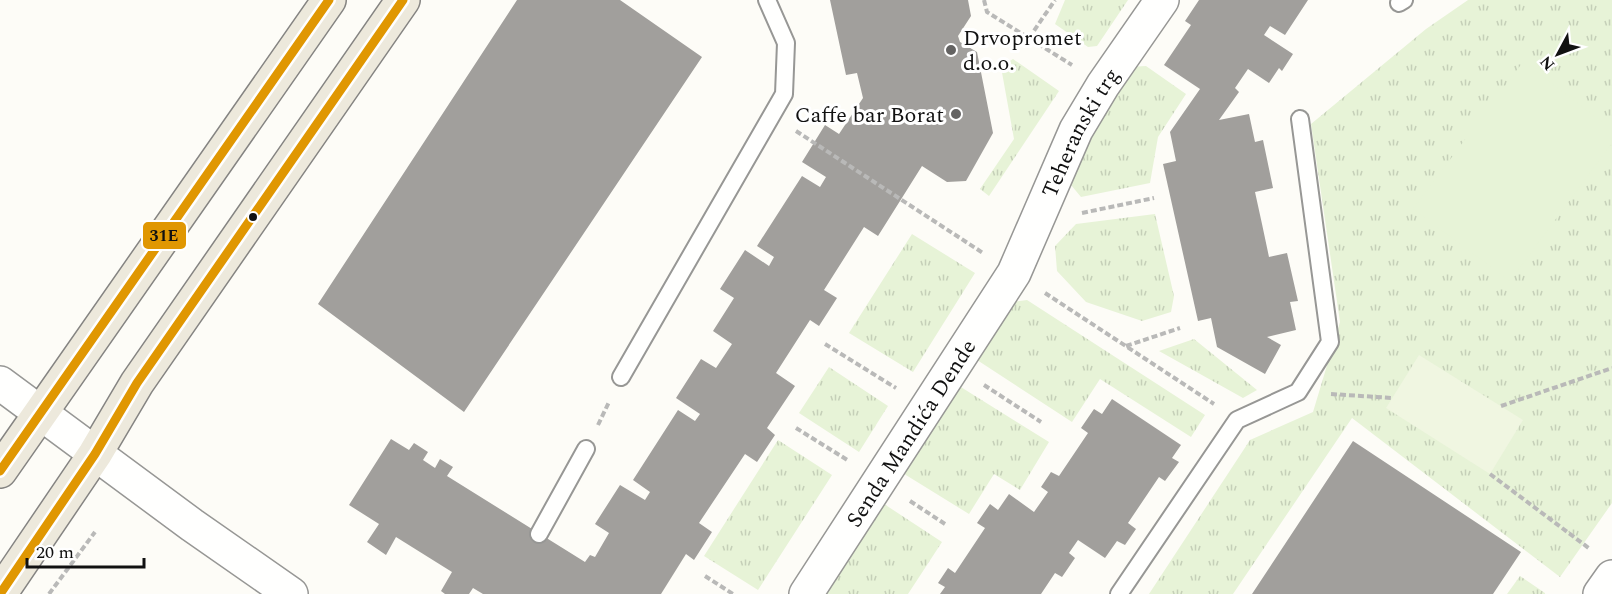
<svg xmlns="http://www.w3.org/2000/svg" width="1612" height="594" font-family="Spectral,serif">
<style>
.grass{fill:url(#grass-tufts)}
.park{fill:#e7f3d7}
.pitch{fill:#f0f6e1}
.building{fill:#a19f9c}
.lines{fill:none;stroke-linecap:round;stroke-linejoin:round}
.lane-casing{stroke:#979795;stroke-width:20}
.street-casing{stroke:#979795;stroke-width:36}
.primary-casing{stroke:#858482;stroke-width:36}
.path{stroke:#b9b9b8;stroke-width:4;stroke-dasharray:6 3;stroke-linecap:butt}
.lane{stroke:#fffffe;stroke-width:16}
.street{stroke:#fffffe;stroke-width:33}
.primary{stroke:#ede9dc;stroke-width:33}
.bus-1-casing{stroke:#fff;stroke-width:14}
.bus-1{stroke:#e09702;stroke-width:9}
.poi-dot{fill:#646362;stroke:#fff;stroke-width:2}
.bus-dot{fill:#111;stroke:#fff;stroke-width:2}
.labels{text-anchor:middle;stroke-width:6;stroke-linejoin:round;paint-order:stroke}
.poi-label{font-size:22px;fill:#111;stroke:#fff;text-anchor:start}
.street-label{font-size:22px;fill:#111;stroke:#fff}
.line-badge{stroke:#fff;stroke-width:2}
.pale-badge-label{font-size:16px;text-anchor:middle;font-weight:bold;fill:#111}
</style>
<defs>
<pattern id="grass-tufts" width="24" height="20" patternUnits="userSpaceOnUse" patternTransform="scale(1.5)"><rect width="24" height="20" fill="#e7f3d7"/><path d="M3 7l-1-3M5 7V3M7 7l1-3M15 17l-1-3M17 17v-4M19 17l1-3" fill="none" stroke="#c5cfb8"/></pattern>
</defs>
<rect width="100%" height="100%" fill="#fdfcf7"/>
<path class="grass" d="M 1065,0 L 1128,0 L 1097,46 L 1088,47 L 1055,24 Z
M 1468,0 L 1612,0 L 1612,503 L 1560,577 L 1352,418 L 1233,594 L 1149,594 L 1250,440 L 1313,412 L 1340,322 L 1311,124 L 1426,29 Z
M 1013,59 L 1059,91 L 989,196 L 980,189 L 1014,139 L 1001,67 Z
M 1146,66 L 1186,94 L 1158,137 L 1150,183 L 1081,197 L 1071,185 L 1085,144 L 1128,67 Z
M 1155,214 L 1174,296 L 1171,312 L 1142,321 L 1086,302 L 1057,271 L 1055,246 L 1076,224 Z
M 912,234 L 975,273 L 913,372 L 849,333 Z
M 1027,300 L 1205,415 L 1191,437 L 1100,379 L 1072,422 L 974,358 L 1011,302 Z
M 1194,339 L 1257,390 L 1243,398 L 1159,351 Z
M 829,367 L 888,406 L 859,452 L 799,413 Z
M 956,384 L 1049,442 L 1020,490 L 994,474 L 969,514 L 901,472 Z
M 778,440 L 832,475 L 758,590 L 704,556 Z
M 881,502 L 942,542 L 908,594 L 821,594 Z
M 1520,576 L 1545,593 L 1545,594 L 1507,594 Z"/>
<path class="park" d="M 1523,62 L 1612,129 L 1612,143 L 1510,281 L 1413,209 Z"/>
<path class="pitch" d="M 1419,355 L 1523,420 L 1490,474 L 1386,408 Z"/>
<path class="building" d="M 517,0 L 620,0 L 702,57 L 464,412 L 318,304 Z
M 830,0 L 968,0 L 971,16 L 958,36 L 960,42 L 977,52 L 993,133 L 966,181 L 947,182 L 922,166 L 878,236 L 864,227 L 824,290 L 837,298 L 819,326 L 810,320 L 776,373 L 795,386 L 767,428 L 775,435 L 757,462 L 745,454 L 699,523 L 712,532 L 694,560 L 686,554 L 661,594 L 483,594 L 473,588 L 469,594 L 445,594 L 441,591 L 452,572 L 396,537 L 386,555 L 367,542 L 379,524 L 349,505 L 391,439 L 409,450 L 414,443 L 428,452 L 423,460 L 435,468 L 440,459 L 453,467 L 447,476 L 585,562 L 590,555 L 595,557 L 609,533 L 595,524 L 620,485 L 645,500 L 650,492 L 633,480 L 678,410 L 695,421 L 700,414 L 676,398 L 701,359 L 716,368 L 732,344 L 713,331 L 734,298 L 720,289 L 745,250 L 769,266 L 774,257 L 757,246 L 802,176 L 820,187 L 826,177 L 802,162 L 825,125 L 839,134 L 863,98 L 857,73 L 846,75 Z
M 1199,0 L 1308,0 L 1285,35 L 1270,26 L 1264,35 L 1293,54 L 1282,71 L 1279,68 L 1269,83 L 1248,69 L 1235,88 L 1239,92 L 1219,120 L 1249,114 L 1255,142 L 1263,140 L 1273,188 L 1255,192 L 1262,224 L 1269,257 L 1287,253 L 1298,301 L 1290,302 L 1296,330 L 1267,337 L 1281,345 L 1265,374 L 1217,347 L 1211,318 L 1198,321 L 1163,164 L 1176,161 L 1170,132 L 1200,89 L 1164,65 L 1191,25 L 1185,21 Z
M 1112,399 L 1181,445 L 1172,458 L 1179,462 L 1165,481 L 1159,477 L 1128,523 L 1136,529 L 1125,545 L 1117,541 L 1105,558 L 1078,540 L 1069,553 L 1075,558 L 1062,577 L 1055,573 L 1041,594 L 940,594 L 945,587 L 938,583 L 948,568 L 955,573 L 985,528 L 977,523 L 990,504 L 998,510 L 1009,494 L 1034,512 L 1048,492 L 1041,487 L 1051,472 L 1059,476 L 1088,433 L 1081,428 L 1094,409 L 1102,414 Z
M 1353,441 L 1521,552 L 1493,594 L 1252,594 Z"/>
<g class="lines">
<g class="lane-casing">
<path id="lane" d="M 1399,3 L 1404,0
M 621,377 L 784,94 L 786,43 L 767,0
M 539,534 L 586,449
M 1119,594 L 1237,420 L 1298,392 L 1330,342 L 1300,119"/>
</g>
<g class="street-casing">
<g id="street">
<path d="M 0,383 L 192,525 L 291,594"/>
<path id="s1" d="M 806,594 L 1014,273 L 1076,130 L 1103,85 L 1162,0"/>
<path d="M 1600,594 L 1612,577"/>
</g>
</g>
<g class="primary-casing">
<path id="primary" d="M 0,471 L 329,0
M 0,594 L 95,454 L 137,383 L 403,0"/>
</g>
<path class="path" d="M 984,0 L 987,12 L 1072,65
M 1029,38 L 1055,0
M 796,131 L 983,253
M 1082,213 L 1154,198
M 1045,293 L 1214,404
M 825,344 L 896,388
M 1126,346 L 1180,328
M 984,385 L 1041,422
M 1331,394 L 1392,398
M 1501,406 L 1612,368
M 598,425 L 609,402
M 796,428 L 849,461
M 1490,474 L 1590,549
M 910,501 L 945,524
M 705,576 L 733,594
M 49,594 L 95,532"/>
<use href="#lane" class="lane"/>
<use href="#street" class="street"/>
<use href="#primary" class="primary"/>
<g class="bus-1-casing">
<path id="bus-1" d="M 0,471 L 329,0
M 0,594 L 95,454 L 137,383 L 403,0"/>
</g>
<use href="#bus-1" class="bus-1"/>
</g>
<g class="poi-dot">
<circle cx="951" cy="50" r="6"/>
<circle cx="956" cy="114" r="6"/>
</g>
<circle class="bus-dot" cx="253" cy="217" r="5"/>
<g class="labels">
<g class="poi-label">
<text x="963" y="45">Drvopromet<tspan x="963" dy="25">d.o.o.</tspan></text>
<text x="944" y="122" text-anchor="end">Caffe bar Borat</text>
</g>
<g class="street-label">
<text dy="8" stroke="none"><textPath href="#s1" startOffset="538">Teheranski trg</textPath></text>
<text dy="8" stroke="none"><textPath href="#s1" startOffset="192">Senda Mandića Dende</textPath></text>
</g>
</g>
<rect class="line-badge" x="142" y="221" width="45" height="29" rx="6" fill="#e09702"/>
<g class="pale-badge-label">
<text x="164" y="241">31E</text>
</g>
<g transform="translate(1558 54) rotate(229)" stroke="#ffffff" stroke-width="4.5" paint-order="stroke">
<path d="M0-4.5L10 22L0 15L-10 22Z" fill="#111111"/>
<text y="-9" font-size="16" font-weight="bold" text-anchor="middle" fill="#111111">N</text>
</g>
<path d="M27 558v9h117v-9" fill="none" stroke="#111111" stroke-width="3"/>
<text x="36" y="558" font-size="18" fill="#111111" stroke="#ffffff" stroke-width="4.5" paint-order="stroke">20 m</text>
</svg>
